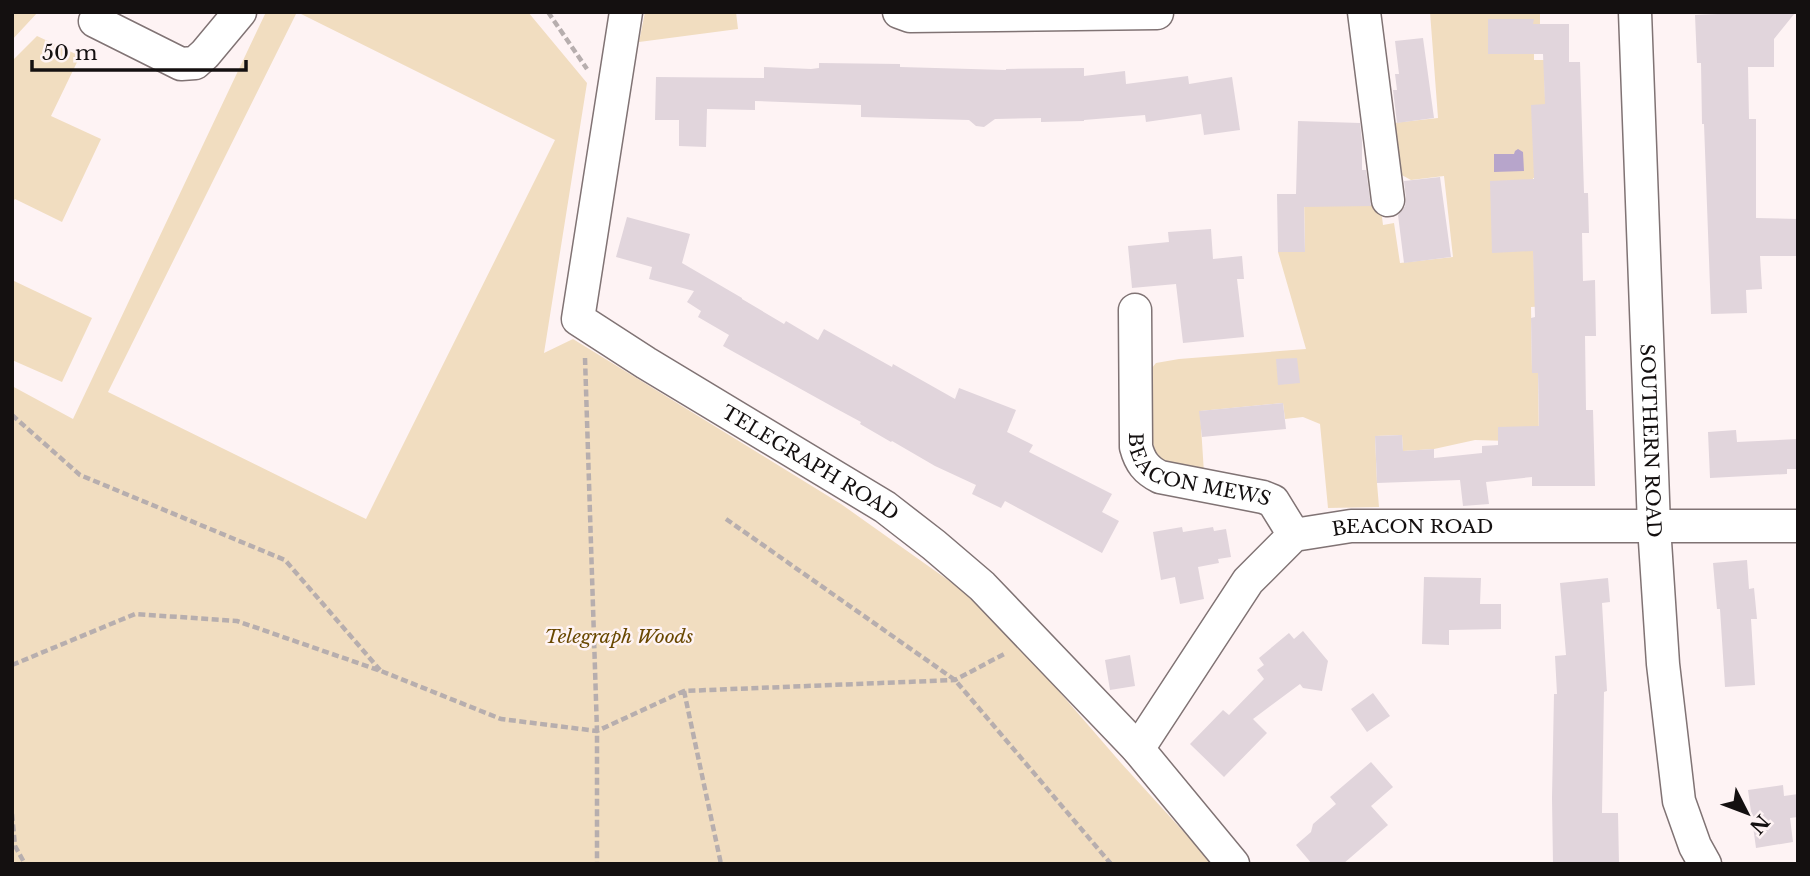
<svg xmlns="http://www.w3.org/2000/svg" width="1810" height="876" font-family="'Libre Baskerville',serif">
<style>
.green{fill:#f1ddc0}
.water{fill:#b7a5cb}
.building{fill:#e1d5dc}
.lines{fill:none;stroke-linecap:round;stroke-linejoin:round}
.minor-casing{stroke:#807374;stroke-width:35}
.path{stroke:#b7aeae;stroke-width:4.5;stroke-dasharray:7 3.5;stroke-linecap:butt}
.minor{stroke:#fff;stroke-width:32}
.labels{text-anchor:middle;stroke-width:5;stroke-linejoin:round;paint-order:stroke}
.street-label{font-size:19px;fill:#141010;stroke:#fef3f4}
.park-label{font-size:19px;font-style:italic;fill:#694801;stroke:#fef3f4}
</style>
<rect width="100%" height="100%" fill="#fef3f4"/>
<path class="green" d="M 12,12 L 38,12 L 12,40 Z
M 266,12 L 297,12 L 108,392 L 366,519 L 555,140 L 297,12 L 528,12 L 587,83 L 544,353 L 573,339 L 841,504 L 986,607 L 1121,763 L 1213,864 L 12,864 L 12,386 L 73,419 Z
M 645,12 L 736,12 L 738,29 L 639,42 Z
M 1430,12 L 1540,12 L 1540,24 L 1533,24 L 1533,19 L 1488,19 L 1488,54 L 1534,54 L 1534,60 L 1544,60 L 1547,177 L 1533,178 L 1534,277 L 1548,306 L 1531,307 L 1532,372 L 1538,373 L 1539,442 L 1475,440 L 1434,449 L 1403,451 L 1402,435 L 1375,436 L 1377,483 L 1379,507 L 1328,508 L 1320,424 L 1303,417 L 1285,419 L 1283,403 L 1200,411 L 1204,473 L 1169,468 L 1157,456 L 1145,419 L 1151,369 L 1156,363 L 1179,359 L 1306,349 L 1278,252 L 1305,252 L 1304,194 L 1371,206 L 1371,170 L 1376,170 L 1383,225 L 1394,223 L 1400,263 L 1453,257 L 1444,176 L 1411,180 L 1396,172 L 1384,124 L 1438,118 Z
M 37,36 L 80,56 L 51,116 L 101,139 L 62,222 L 15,199 L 12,203 L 12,61 Z
M 12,280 L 92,318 L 62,382 L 12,360 Z"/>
<path class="water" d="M 1518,149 L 1523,152 L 1524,171 L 1494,172 L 1494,154 L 1514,154 L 1515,151 Z"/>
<path class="building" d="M 1763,12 L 1771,12 L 1772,14 L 1795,13 L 1774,39 L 1774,67 L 1748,67 L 1749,119 L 1756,119 L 1756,218 L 1798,219 L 1798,256 L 1760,256 L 1762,289 L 1746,290 L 1747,313 L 1711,314 L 1704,124 L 1702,124 L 1701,63 L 1697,63 L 1695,15 Z
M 1488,19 L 1534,19 L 1533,24 L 1569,24 L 1569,62 L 1580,62 L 1584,193 L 1588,193 L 1589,233 L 1582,233 L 1583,281 L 1595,280 L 1596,336 L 1585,336 L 1586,410 L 1593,410 L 1595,486 L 1532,486 L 1532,477 L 1486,482 L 1489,504 L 1463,506 L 1460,480 L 1377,483 L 1375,436 L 1402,435 L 1403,451 L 1434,449 L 1434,458 L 1482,453 L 1482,446 L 1498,445 L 1498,427 L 1539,426 L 1538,373 L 1532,373 L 1531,318 L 1535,317 L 1533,251 L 1492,253 L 1490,181 L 1534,179 L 1531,105 L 1545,104 L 1543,54 L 1488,54 Z
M 1423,38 L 1434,118 L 1397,123 L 1393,90 L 1397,90 L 1395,74 L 1399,74 L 1395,41 Z
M 819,63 L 900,64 L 900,67 L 1006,70 L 1006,69 L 1084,68 L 1084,76 L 1125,71 L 1126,84 L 1188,76 L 1189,84 L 1232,77 L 1240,130 L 1204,135 L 1201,114 L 1146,122 L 1145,115 L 1084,120 L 1084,121 L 1041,122 L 1041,118 L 995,119 L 984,127 L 976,126 L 969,120 L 861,117 L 861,105 L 755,101 L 755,110 L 707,109 L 706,147 L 679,146 L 679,120 L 655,120 L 656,77 L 764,78 L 764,67 L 811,69 L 819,68 Z
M 1298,121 L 1360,123 L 1362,142 L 1362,170 L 1366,170 L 1371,206 L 1304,207 L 1305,252 L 1278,252 L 1277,194 L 1296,194 Z
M 1440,177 L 1451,257 L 1404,263 L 1398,215 L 1405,206 L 1406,198 L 1404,181 Z
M 627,217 L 690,234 L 682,263 L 742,298 L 742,299 L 784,324 L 786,321 L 818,340 L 824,329 L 892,367 L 893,364 L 955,399 L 959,388 L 1016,410 L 1007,432 L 1033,445 L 1029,452 L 1112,494 L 1102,512 L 1119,521 L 1102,553 L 1005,501 L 1001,508 L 972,494 L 976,485 L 935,466 L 892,441 L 891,442 L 860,424 L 861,422 L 835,408 L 723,346 L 729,335 L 698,317 L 701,311 L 687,302 L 694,291 L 649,279 L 652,267 L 616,257 Z
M 1211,229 L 1213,259 L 1242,256 L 1244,279 L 1237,279 L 1244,337 L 1183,343 L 1176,284 L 1132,288 L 1128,246 L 1169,242 L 1168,232 Z
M 1297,358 L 1300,383 L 1278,385 L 1276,359 Z
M 1283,403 L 1286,429 L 1202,437 L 1199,411 Z
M 1736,430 L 1737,442 L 1798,439 L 1798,469 L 1787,469 L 1787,474 L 1710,478 L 1708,432 Z
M 1182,527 L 1183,532 L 1213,527 L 1214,531 L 1226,529 L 1231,557 L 1218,559 L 1219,563 L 1198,567 L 1204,599 L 1180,604 L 1175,577 L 1161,580 L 1153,532 Z
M 1747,560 L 1749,589 L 1754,588 L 1757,619 L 1751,619 L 1755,685 L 1725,687 L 1720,609 L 1717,609 L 1713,563 Z
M 1424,577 L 1481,578 L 1480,604 L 1501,604 L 1501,629 L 1449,630 L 1449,645 L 1422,644 Z
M 1608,578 L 1610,602 L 1602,603 L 1607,691 L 1604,692 L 1602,813 L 1618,813 L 1619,864 L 1553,864 L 1552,798 L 1554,694 L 1557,694 L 1555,656 L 1566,655 L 1560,583 Z
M 1303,631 L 1328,661 L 1322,691 L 1303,688 L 1300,684 L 1253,719 L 1267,733 L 1224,777 L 1190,744 L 1223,710 L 1229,715 L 1264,679 L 1257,670 L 1264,665 L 1259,658 L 1289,633 L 1294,639 Z
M 1130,655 L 1135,686 L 1110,690 L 1105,660 Z
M 1373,693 L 1390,716 L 1367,732 L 1351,709 Z
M 1371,762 L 1393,787 L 1371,806 L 1388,825 L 1343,864 L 1312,864 L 1296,845 L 1311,832 L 1313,824 L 1336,804 L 1330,797 Z
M 1783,785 L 1784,796 L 1798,794 L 1798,817 L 1790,818 L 1793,842 L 1756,848 L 1748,790 Z"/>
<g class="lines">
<g class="minor-casing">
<g id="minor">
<path id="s1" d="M 626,12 L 578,319 L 646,363 L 885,507 L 934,545 L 982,586 L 1138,749 L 1233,864"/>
<path d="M 899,12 L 910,16 L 1157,13"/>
<path d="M 1364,12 L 1388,200"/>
<path id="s2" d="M 1635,12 L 1654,526 L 1663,664 L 1679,801 L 1695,846 L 1705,864"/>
<path d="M 95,21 L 181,64 L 195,63 L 205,54 L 240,12"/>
<path id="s3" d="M 1135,310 L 1136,447 C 1140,462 1146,470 1160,477 L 1263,497 L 1273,501 L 1294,535"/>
<path id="s4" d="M 1138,749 L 1248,581 L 1294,535 L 1351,526 L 1798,526"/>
</g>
</g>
<path class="path" d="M 548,12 L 587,69
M 585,358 L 597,731 L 597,864
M 12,415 L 80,475 L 285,560 L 380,670
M 726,519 L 955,680 L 1111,864
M 12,665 L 135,614 L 237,621 L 381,671 L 501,719 L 597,731 L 684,691 L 955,680 L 1006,653
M 684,691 L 721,864
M 12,814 L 15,846 L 25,864"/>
<use href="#minor" class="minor"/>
</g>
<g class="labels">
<g class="street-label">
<text dy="7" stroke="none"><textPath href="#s2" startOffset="429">SOUTHERN ROAD</textPath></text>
<text dy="7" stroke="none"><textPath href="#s1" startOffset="584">TELEGRAPH ROAD</textPath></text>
<text dy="7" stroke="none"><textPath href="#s3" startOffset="206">BEACON MEWS</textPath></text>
<text dy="7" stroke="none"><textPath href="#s4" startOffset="385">BEACON ROAD</textPath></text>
</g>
<g class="park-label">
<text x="619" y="643">Telegraph Woods</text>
</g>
</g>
<rect width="1810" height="876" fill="none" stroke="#141010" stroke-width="28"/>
<g transform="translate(1747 813) rotate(132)" stroke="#fef3f4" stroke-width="5" paint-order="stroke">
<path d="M0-5L12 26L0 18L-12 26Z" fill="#141010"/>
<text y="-10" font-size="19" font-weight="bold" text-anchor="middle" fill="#141010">N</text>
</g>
<path d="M32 60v10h214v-10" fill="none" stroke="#141010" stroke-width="3.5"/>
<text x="42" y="60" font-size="21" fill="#141010" stroke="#fef3f4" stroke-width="5" paint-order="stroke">50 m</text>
</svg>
